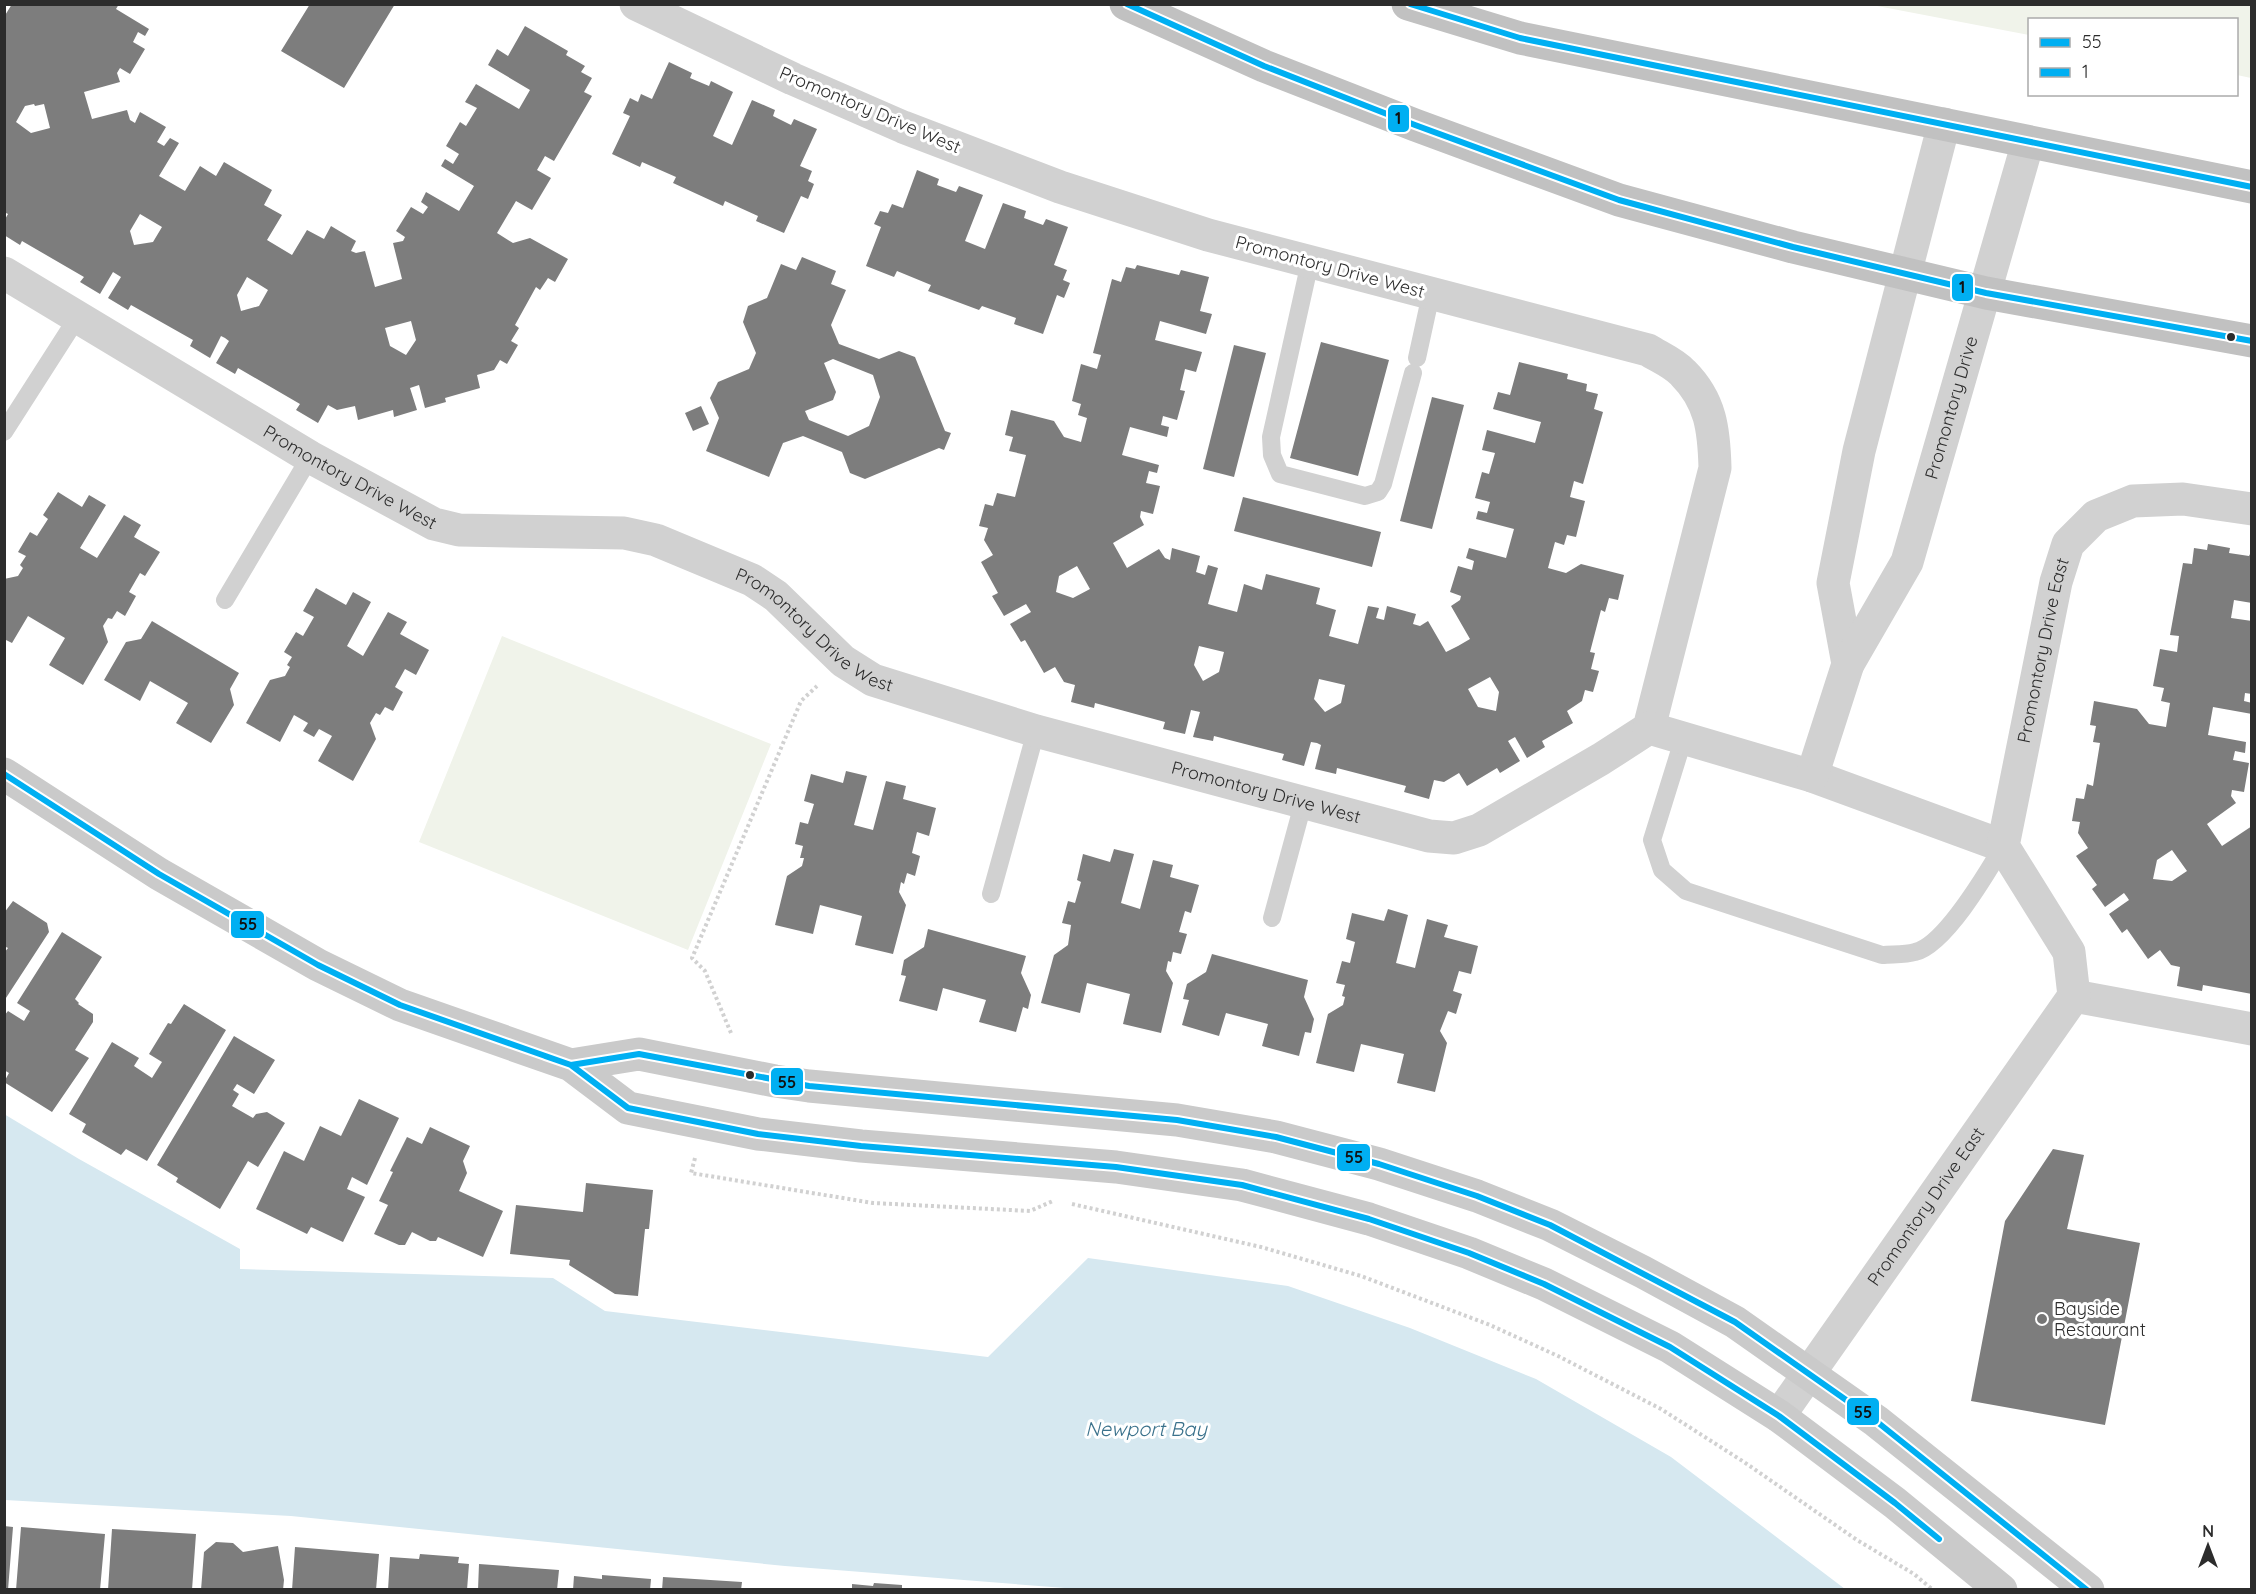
<svg xmlns="http://www.w3.org/2000/svg" width="2256" height="1594" font-family="Quicksand,sans-serif">
<style>
.green{fill:#f0f3ea}
.water{fill:#d6e8f0}
.building{fill:#7d7d7d;fill-rule:evenodd}
.lines{fill:none;stroke-linecap:round;stroke-linejoin:round}
.path{stroke:#d1d1d1;stroke-width:4;stroke-dasharray:3 3;stroke-linecap:butt}
.service{stroke:#d1d1d1;stroke-width:18}
.minor{stroke:#d1d1d1;stroke-width:33}
.secondary{stroke:#cacaca;stroke-width:33}
.trunk{stroke:#c1c1c1;stroke-width:33}
.bus-1-casing{stroke:#fff;stroke-width:10}
.bus-2-casing{stroke:#fff;stroke-width:10}
.bus-1{stroke:#00aff2;stroke-width:6}
.bus-2{stroke:#00aff2;stroke-width:6}
.bus-dot{fill:#2c2c2c;stroke:#fff;stroke-width:2}
.poi-dot{fill:#767676;stroke:#fff;stroke-width:2}
.labels{text-anchor:middle;stroke-width:6;stroke-linejoin:round;paint-order:stroke}
.street-label{font-size:18px;fill:#2c2c2c;stroke:#fff}
.poi-label{font-size:18px;fill:#2c2c2c;stroke:#fff;text-anchor:start}
.water-label{font-size:20px;font-style:italic;fill:#3b728c;stroke:#fff}
.line-badge{stroke:#fff;stroke-width:2}
.pale-badge-label{font-size:16px;text-anchor:middle;font-weight:bold;fill:#111}
</style>
<rect width="100%" height="100%" fill="#fff"/>
<path class="green" d="M 1872,5 L 2251,5 L 2251,78 L 2237,75 L 2236,20 L 2030,20 L 2029,35 Z
M 502,636 L 771,744 L 688,950 L 419,842 Z"/>
<path class="water" d="M 4,1114 L 79,1159 L 240,1249 L 240,1269 L 553,1278 L 605,1311 L 988,1357 L 1088,1258 L 1288,1286 L 1410,1328 L 1536,1379 L 1671,1457 L 1845,1589 L 1078,1589 L 785,1566 L 291,1516 L 5,1500 Z"/>
<path class="building" d="M 12,4 L 119,4 L 116,9 L 149,29 L 145,36 L 138,32 L 133,42 L 145,49 L 130,74 L 120,68 L 117,73 L 120,82 L 84,92 L 92,119 L 127,110 L 130,120 L 135,123 L 140,112 L 166,127 L 157,142 L 164,146 L 170,138 L 179,143 L 159,176 L 185,191 L 200,166 L 216,176 L 224,162 L 272,190 L 264,205 L 282,215 L 267,240 L 292,255 L 307,230 L 324,239 L 331,226 L 356,241 L 351,251 L 356,253 L 365,251 L 375,287 L 402,279 L 393,243 L 403,241 L 405,237 L 396,231 L 411,207 L 423,214 L 428,207 L 421,202 L 426,192 L 459,211 L 474,186 L 441,166 L 445,159 L 453,164 L 459,154 L 446,146 L 460,122 L 466,126 L 477,108 L 465,102 L 476,84 L 519,109 L 530,90 L 488,65 L 497,49 L 508,56 L 525,26 L 568,51 L 566,55 L 585,66 L 581,72 L 592,78 L 584,92 L 592,96 L 554,161 L 545,156 L 537,170 L 551,178 L 532,210 L 516,201 L 497,233 L 513,243 L 530,238 L 568,259 L 555,282 L 548,278 L 540,290 L 536,287 L 515,325 L 519,328 L 511,341 L 518,345 L 507,364 L 500,360 L 494,370 L 477,375 L 480,388 L 445,398 L 446,402 L 425,408 L 419,385 L 410,388 L 417,410 L 394,417 L 393,410 L 358,420 L 355,406 L 337,410 L 328,405 L 318,423 L 296,410 L 300,404 L 238,368 L 235,374 L 216,363 L 229,341 L 225,338 L 221,336 L 210,358 L 190,346 L 193,340 L 131,305 L 128,310 L 108,298 L 121,277 L 113,272 L 100,294 L 80,282 L 84,277 L 22,241 L 20,245 L 4,235 L 4,221 L 8,214 L 4,212 L 4,17 ZM 34,104 L 35,106 L 44,104 L 50,128 L 31,133 L 16,122 L 25,106 ZM 140,214 L 162,227 L 153,242 L 134,245 L 130,231 ZM 247,277 L 268,290 L 259,306 L 241,311 L 237,295 ZM 411,321 L 416,340 L 406,355 L 390,346 L 385,328 Z
M 310,4 L 395,4 L 344,88 L 281,51 Z
M 669,62 L 692,73 L 690,78 L 709,86 L 711,81 L 733,92 L 713,136 L 732,145 L 752,100 L 775,110 L 773,116 L 791,125 L 794,119 L 817,129 L 800,166 L 812,171 L 808,181 L 814,184 L 808,199 L 801,196 L 784,233 L 756,221 L 758,216 L 725,201 L 723,206 L 673,183 L 676,177 L 642,162 L 640,167 L 612,154 L 630,116 L 623,113 L 630,98 L 638,102 L 641,94 L 652,99 Z
M 917,170 L 939,179 L 937,185 L 956,192 L 959,186 L 983,195 L 965,241 L 985,249 L 1003,203 L 1026,211 L 1024,218 L 1043,225 L 1046,219 L 1068,227 L 1054,265 L 1067,270 L 1063,280 L 1070,283 L 1064,298 L 1057,295 L 1043,334 L 1014,324 L 1016,318 L 982,306 L 979,310 L 928,291 L 931,285 L 897,271 L 894,277 L 866,266 L 881,227 L 874,224 L 880,211 L 888,213 L 892,204 L 903,208 Z
M 802,257 L 836,271 L 831,284 L 846,290 L 831,325 L 839,344 L 879,359 L 899,351 L 915,357 L 945,431 L 951,433 L 944,450 L 939,448 L 865,479 L 850,473 L 842,452 L 803,436 L 783,443 L 769,477 L 706,451 L 719,418 L 710,398 L 718,382 L 749,369 L 756,353 L 743,322 L 748,306 L 767,298 L 781,264 L 796,270 ZM 833,359 L 873,375 L 880,397 L 869,426 L 848,436 L 809,420 L 805,411 L 833,400 L 836,392 L 824,363 Z
M 1137,265 L 1179,275 L 1181,270 L 1209,277 L 1200,311 L 1212,314 L 1206,334 L 1160,321 L 1155,340 L 1202,352 L 1196,372 L 1185,369 L 1180,390 L 1185,391 L 1177,420 L 1163,416 L 1161,425 L 1169,427 L 1167,437 L 1130,427 L 1122,455 L 1159,465 L 1157,473 L 1149,471 L 1146,483 L 1160,486 L 1153,514 L 1141,511 L 1140,517 L 1144,525 L 1113,543 L 1127,568 L 1159,549 L 1165,558 L 1170,560 L 1172,548 L 1200,556 L 1196,572 L 1205,575 L 1208,565 L 1218,568 L 1208,604 L 1222,608 L 1237,612 L 1244,584 L 1262,590 L 1266,574 L 1320,588 L 1316,604 L 1336,610 L 1329,636 L 1358,644 L 1368,606 L 1379,608 L 1376,618 L 1384,620 L 1387,606 L 1416,614 L 1413,624 L 1420,626 L 1428,621 L 1446,652 L 1458,646 L 1470,639 L 1451,606 L 1460,600 L 1461,596 L 1450,592 L 1458,566 L 1472,570 L 1474,561 L 1466,558 L 1469,548 L 1506,558 L 1514,529 L 1476,519 L 1478,511 L 1487,513 L 1490,502 L 1475,498 L 1482,472 L 1489,474 L 1495,453 L 1482,450 L 1487,430 L 1535,443 L 1541,422 L 1493,409 L 1498,392 L 1510,395 L 1519,362 L 1568,374 L 1567,379 L 1587,384 L 1586,391 L 1598,394 L 1594,409 L 1603,412 L 1583,484 L 1574,481 L 1570,497 L 1585,501 L 1576,537 L 1567,535 L 1564,545 L 1555,542 L 1548,568 L 1566,573 L 1581,564 L 1624,575 L 1618,600 L 1609,598 L 1605,612 L 1601,610 L 1590,652 L 1595,653 L 1591,669 L 1599,671 L 1593,692 L 1585,690 L 1582,701 L 1567,711 L 1573,723 L 1542,741 L 1545,747 L 1527,758 L 1515,737 L 1508,741 L 1520,761 L 1500,773 L 1497,768 L 1467,786 L 1459,773 L 1444,782 L 1434,780 L 1429,799 L 1404,792 L 1406,786 L 1337,768 L 1336,774 L 1315,769 L 1321,745 L 1317,743 L 1311,742 L 1304,766 L 1282,760 L 1284,754 L 1214,736 L 1213,741 L 1193,737 L 1200,712 L 1191,710 L 1185,734 L 1163,729 L 1165,722 L 1095,703 L 1094,708 L 1071,702 L 1075,685 L 1064,682 L 1055,667 L 1044,673 L 1025,640 L 1021,642 L 1010,624 L 1031,612 L 1026,604 L 1004,616 L 992,596 L 998,593 L 981,562 L 993,555 L 984,540 L 988,528 L 979,526 L 985,504 L 993,506 L 997,493 L 1015,497 L 1026,455 L 1009,451 L 1013,437 L 1005,435 L 1011,410 L 1054,421 L 1064,437 L 1081,442 L 1087,418 L 1078,415 L 1081,404 L 1072,401 L 1081,364 L 1097,369 L 1101,355 L 1093,353 L 1112,279 L 1121,282 L 1126,267 L 1135,269 ZM 1077,566 L 1090,589 L 1073,598 L 1056,592 L 1059,576 ZM 1199,646 L 1224,652 L 1219,672 L 1203,681 L 1194,665 ZM 1490,677 L 1499,692 L 1496,711 L 1478,707 L 1468,689 ZM 1319,679 L 1345,685 L 1341,703 L 1325,712 L 1314,699 Z
M 1321,342 L 1389,360 L 1358,476 L 1290,458 Z
M 1234,345 L 1266,353 L 1234,477 L 1203,469 Z
M 1432,397 L 1464,405 L 1432,529 L 1400,521 Z
M 701,406 L 709,424 L 693,431 L 685,413 Z
M 58,492 L 82,507 L 89,495 L 106,505 L 80,548 L 97,558 L 124,515 L 141,525 L 134,537 L 160,552 L 145,576 L 140,573 L 129,592 L 136,596 L 125,616 L 117,611 L 112,619 L 108,618 L 103,626 L 108,642 L 83,685 L 49,665 L 65,638 L 28,616 L 12,643 L 4,639 L 4,579 L 18,576 L 23,568 L 20,565 L 26,556 L 18,552 L 30,532 L 37,536 L 48,519 L 43,515 Z
M 1243,497 L 1381,532 L 1372,567 L 1234,531 Z
M 2208,544 L 2230,548 L 2229,553 L 2249,556 L 2252,550 L 2252,603 L 2234,600 L 2231,618 L 2252,621 L 2252,694 L 2245,693 L 2244,701 L 2252,703 L 2252,714 L 2213,707 L 2208,735 L 2246,742 L 2245,753 L 2235,751 L 2233,760 L 2249,763 L 2244,792 L 2232,790 L 2231,796 L 2236,803 L 2207,824 L 2222,846 L 2252,826 L 2252,994 L 2203,985 L 2202,991 L 2177,986 L 2180,967 L 2171,965 L 2160,950 L 2148,959 L 2127,929 L 2122,933 L 2109,914 L 2129,900 L 2127,897 L 2124,893 L 2105,907 L 2092,889 L 2097,885 L 2076,856 L 2088,848 L 2078,833 L 2080,822 L 2072,821 L 2076,798 L 2084,799 L 2087,784 L 2093,786 L 2100,743 L 2093,742 L 2096,726 L 2090,725 L 2094,701 L 2137,709 L 2149,724 L 2166,727 L 2170,703 L 2161,701 L 2164,688 L 2153,686 L 2160,649 L 2177,652 L 2179,636 L 2170,635 L 2183,563 L 2192,564 L 2194,548 L 2207,550 ZM 2172,850 L 2187,871 L 2172,881 L 2153,879 L 2157,860 Z
M 316,588 L 346,605 L 353,592 L 371,602 L 347,646 L 363,656 L 388,612 L 407,622 L 400,634 L 429,650 L 416,675 L 405,669 L 395,687 L 403,692 L 393,711 L 385,707 L 380,715 L 376,713 L 370,723 L 376,739 L 353,781 L 318,761 L 332,736 L 319,729 L 314,737 L 303,731 L 308,723 L 294,715 L 280,742 L 246,723 L 270,680 L 285,676 L 290,667 L 287,665 L 292,657 L 284,652 L 296,632 L 303,636 L 314,617 L 303,611 Z
M 152,621 L 239,673 L 230,689 L 234,705 L 211,743 L 176,723 L 188,703 L 150,681 L 140,701 L 104,680 L 126,642 L 141,639 Z
M 846,771 L 867,776 L 854,825 L 873,830 L 886,781 L 906,786 L 903,799 L 936,808 L 929,836 L 917,832 L 912,853 L 920,856 L 915,876 L 907,873 L 904,884 L 901,882 L 899,892 L 906,905 L 893,954 L 855,945 L 862,916 L 820,905 L 813,934 L 775,925 L 787,876 L 802,866 L 804,858 L 800,858 L 803,846 L 795,844 L 800,822 L 808,824 L 814,804 L 804,801 L 811,774 L 843,783 Z
M 1114,849 L 1134,854 L 1121,903 L 1140,909 L 1153,860 L 1173,865 L 1170,877 L 1199,885 L 1191,913 L 1185,911 L 1179,932 L 1187,934 L 1181,954 L 1173,952 L 1171,962 L 1168,961 L 1166,971 L 1173,983 L 1161,1033 L 1123,1024 L 1130,994 L 1087,983 L 1080,1013 L 1041,1003 L 1054,955 L 1068,945 L 1071,925 L 1062,923 L 1068,901 L 1075,903 L 1081,882 L 1077,880 L 1083,854 L 1110,862 Z
M 13,901 L 47,923 L 49,932 L 4,1001 L 4,953 L 8,948 L 4,946 L 4,913 Z
M 1388,909 L 1408,915 L 1396,963 L 1415,968 L 1427,919 L 1448,925 L 1444,937 L 1478,946 L 1471,974 L 1459,971 L 1453,991 L 1462,994 L 1456,1014 L 1448,1011 L 1440,1031 L 1447,1043 L 1435,1092 L 1397,1083 L 1404,1054 L 1361,1044 L 1354,1072 L 1316,1063 L 1328,1014 L 1343,1005 L 1345,997 L 1342,996 L 1345,985 L 1336,983 L 1342,961 L 1350,963 L 1355,942 L 1346,939 L 1352,913 L 1384,921 Z
M 928,929 L 1026,956 L 1021,973 L 1031,995 L 1028,1009 L 1023,1007 L 1016,1032 L 979,1022 L 986,1000 L 943,988 L 937,1011 L 899,1001 L 906,976 L 901,975 L 904,960 L 924,947 Z
M 62,932 L 102,957 L 75,999 L 79,1003 L 78,1004 L 93,1014 L 93,1022 L 75,1050 L 89,1058 L 52,1112 L 4,1082 L 9,1073 L 4,1070 L 4,1016 L 8,1011 L 24,1021 L 30,1011 L 17,1003 Z
M 1212,954 L 1308,980 L 1304,997 L 1314,1019 L 1311,1033 L 1305,1032 L 1299,1056 L 1262,1046 L 1268,1024 L 1226,1013 L 1219,1036 L 1182,1025 L 1189,1000 L 1183,999 L 1187,984 L 1206,972 Z
M 184,1004 L 226,1030 L 147,1161 L 126,1149 L 121,1155 L 82,1132 L 86,1124 L 69,1114 L 112,1042 L 139,1058 L 134,1066 L 152,1078 L 162,1062 L 149,1054 L 168,1023 L 171,1024 Z
M 234,1036 L 275,1060 L 254,1094 L 237,1084 L 233,1090 L 239,1094 L 232,1106 L 253,1118 L 256,1114 L 267,1112 L 285,1123 L 258,1167 L 248,1161 L 220,1209 L 176,1182 L 178,1178 L 157,1165 Z
M 359,1099 L 399,1118 L 367,1185 L 352,1177 L 347,1189 L 365,1197 L 343,1242 L 311,1227 L 307,1234 L 256,1209 L 284,1151 L 304,1161 L 320,1126 L 341,1136 Z
M 430,1127 L 470,1146 L 463,1161 L 467,1173 L 459,1191 L 503,1211 L 483,1257 L 438,1237 L 436,1241 L 430,1241 L 412,1232 L 405,1245 L 399,1245 L 374,1234 L 388,1205 L 379,1201 L 393,1172 L 390,1171 L 407,1137 L 422,1144 Z
M 2053,1149 L 2084,1155 L 2067,1229 L 2140,1243 L 2105,1425 L 1971,1401 L 2005,1221 Z
M 586,1183 L 653,1190 L 649,1229 L 645,1229 L 638,1296 L 615,1294 L 569,1265 L 570,1260 L 510,1254 L 516,1205 L 583,1212 Z
M 4,1526 L 13,1527 L 8,1590 L 4,1590 Z
M 21,1527 L 105,1534 L 100,1590 L 16,1590 Z
M 112,1529 L 196,1534 L 192,1590 L 108,1590 Z
M 216,1542 L 233,1543 L 243,1552 L 278,1546 L 284,1580 L 283,1590 L 201,1590 L 204,1552 Z
M 295,1547 L 379,1554 L 376,1590 L 292,1590 Z
M 420,1554 L 459,1557 L 458,1563 L 469,1564 L 467,1590 L 388,1590 L 390,1557 L 419,1559 Z
M 479,1564 L 559,1570 L 557,1590 L 478,1590 Z
M 602,1575 L 651,1579 L 650,1590 L 573,1590 L 574,1576 L 602,1579 Z
M 663,1577 L 742,1582 L 741,1590 L 662,1590 Z
M 874,1583 L 902,1585 L 902,1590 L 852,1590 L 852,1584 L 873,1586 Z"/>
<g class="lines">
<path class="path" d="M 731,1033 L 705,971 L 692,958 L 801,701 L 817,686
M 695,1158 L 691,1173 L 873,1203 L 1030,1211 L 1053,1201
M 1072,1204 L 1261,1247 L 1361,1276 L 1490,1325 L 1558,1356 L 1661,1409 L 1744,1462 L 1857,1540 L 1914,1574 L 1933,1590"/>
<path class="service" d="M 1310,262 L 1271,437 L 1272,455 L 1280,474 L 1365,496 L 1378,492 L 1383,484 L 1413,373
M 1417,358 L 1431,294
M 4,432 L 77,318
M 225,600 L 310,457
M 1684,737 L 1652,840 L 1662,870 L 1686,891 L 1882,955 C 1893,954 1905,955 1915,952 C 1945,945 1987,873 2003,846
M 991,894 L 1036,731
M 1272,918 L 1303,804"/>
<g class="minor">
<path id="s1" d="M 4,273 L 310,457 L 434,524 L 459,530 L 624,533 L 656,540 L 752,580 L 776,596 L 843,661 L 873,680 L 1036,731 L 1429,836 L 1454,838 L 1479,830 L 1601,759 L 1649,728 L 1715,468 C 1714,430 1711,401 1683,373 C 1674,363 1659,357 1648,350 L 1208,235 L 1060,187 L 903,127 L 793,79 L 636,4"/>
<path d="M 1848,664 L 1833,583 L 1859,451 L 1944,124"/>
<path d="M 1649,728 L 1812,776 L 2003,846"/>
<path id="s2" d="M 1812,776 L 1848,664 L 1907,562 L 2028,142"/>
<path d="M 2074,996 L 2252,1029"/>
<path id="s3" d="M 1779,1416 L 2074,996 L 2069,952 L 2003,846 L 2056,582 L 2068,544 L 2096,516 L 2133,501 L 2183,499 L 2252,509"/>
</g>
<path class="secondary" d="M 4,774 L 159,874 L 318,965 L 400,1005 L 571,1065 L 628,1108 L 758,1134 L 861,1146 L 1116,1167 L 1242,1185 L 1369,1219 L 1469,1253 L 1544,1284 L 1670,1347 L 1779,1416 L 1895,1503 L 2001,1590
M 571,1065 L 639,1054 L 775,1081 L 809,1086 L 1177,1120 L 1276,1137 L 1379,1164 L 1477,1196 L 1550,1225 L 1643,1272 L 1735,1322 L 1876,1421 L 2088,1590"/>
<path class="trunk" d="M 1126,4 L 1264,66 L 1415,125 L 1619,200 L 1793,247 L 1986,293 L 2252,341
M 1408,4 L 1520,38 L 2252,187"/>
<g class="bus-1-casing">
<path id="bus-1" d="M 4,774 L 159,874 L 318,965 L 400,1005 L 571,1065 L 639,1054 L 809,1086 L 1177,1120 L 1276,1137 L 1379,1164 L 1477,1196 L 1550,1225 L 1735,1322 L 1876,1421 L 2087,1590
M 545,1056 L 571,1065 L 628,1108 L 758,1134 L 861,1146 L 1116,1167 L 1242,1185 L 1369,1219 L 1469,1253 L 1544,1284 L 1670,1347 L 1779,1416 L 1895,1503 L 1939,1539"/>
</g>
<g class="bus-2-casing">
<path id="bus-2" d="M 1127,4 L 1264,66 L 1415,125 L 1619,200 L 1793,247 L 1986,293 L 2252,341
M 1410,4 L 1520,38 L 2252,187"/>
</g>
<use href="#bus-1" class="bus-1"/>
<use href="#bus-2" class="bus-2"/>
</g>
<g class="bus-dot">
<circle cx="2231" cy="337" r="5"/>
<circle cx="750" cy="1075" r="5"/>
</g>
<circle class="poi-dot" cx="2042" cy="1319" r="6"/>
<g class="labels">
<g class="street-label">
<text transform="translate(870 110) rotate(23)" y="6">Promontory Drive West</text>
<text transform="translate(1330 267) rotate(15)" y="6">Promontory Drive West</text>
<text dy="6" stroke="none"><textPath href="#s2" startOffset="396">Promontory Drive</textPath></text>
<text dy="6" stroke="none"><textPath href="#s1" startOffset="402">Promontory Drive West</textPath></text>
<text dy="6" stroke="none"><textPath href="#s1" startOffset="906">Promontory Drive West</textPath></text>
<text dy="6" stroke="none"><textPath href="#s3" startOffset="882">Promontory Drive East</textPath></text>
<text dy="6" stroke="none"><textPath href="#s1" startOffset="1392">Promontory Drive West</textPath></text>
<text dy="6" stroke="none"><textPath href="#s3" startOffset="256">Promontory Drive East</textPath></text>
</g>
<g class="poi-label">
<text x="2054" y="1315">Bayside<tspan x="2054" dy="21">Restaurant</tspan></text>
</g>
<g class="water-label">
<text x="1146" y="1436">Newport Bay</text>
</g>
</g>
<g class="line-badge">
<rect x="1387" y="104" width="23" height="29" rx="6" fill="#00aff2"/>
<rect x="1951" y="273" width="23" height="29" rx="6" fill="#00aff2"/>
<rect x="230" y="910" width="35" height="29" rx="6" fill="#00aff2"/>
<rect x="770" y="1067" width="34" height="29" rx="6" fill="#00aff2"/>
<rect x="1336" y="1143" width="35" height="29" rx="6" fill="#00aff2"/>
<rect x="1846" y="1397" width="34" height="29" rx="6" fill="#00aff2"/>
</g>
<g class="pale-badge-label">
<text x="1398" y="124">1</text>
<text x="1962" y="293">1</text>
<text x="248" y="930">55</text>
<text x="787" y="1088">55</text>
<text x="1354" y="1163">55</text>
<text x="1863" y="1418">55</text>
</g>
<rect width="2256" height="1594" fill="none" stroke="#2c2c2c" stroke-width="12"/>
<rect x="2028" y="18" width="210" height="78" fill="#ffffff" stroke="#ababab" stroke-width="1.5"/>
<rect x="2040" y="38" width="30" height="9" fill="#00aff2" stroke="#ababab" stroke-width="1.5"/>
<text x="2082" y="48" font-size="18" fill="#2c2c2c">55</text>
<rect x="2040" y="68" width="30" height="9" fill="#00aff2" stroke="#ababab" stroke-width="1.5"/>
<text x="2082" y="78" font-size="18" fill="#2c2c2c">1</text>
<g transform="translate(2208 1546)" stroke="#ffffff" stroke-width="4.5" paint-order="stroke">
<path d="M0-4.5L10 22L0 15L-10 22Z" fill="#2c2c2c"/>
<text y="-9" font-size="16" font-weight="bold" text-anchor="middle" fill="#2c2c2c">N</text>
</g>
</svg>
